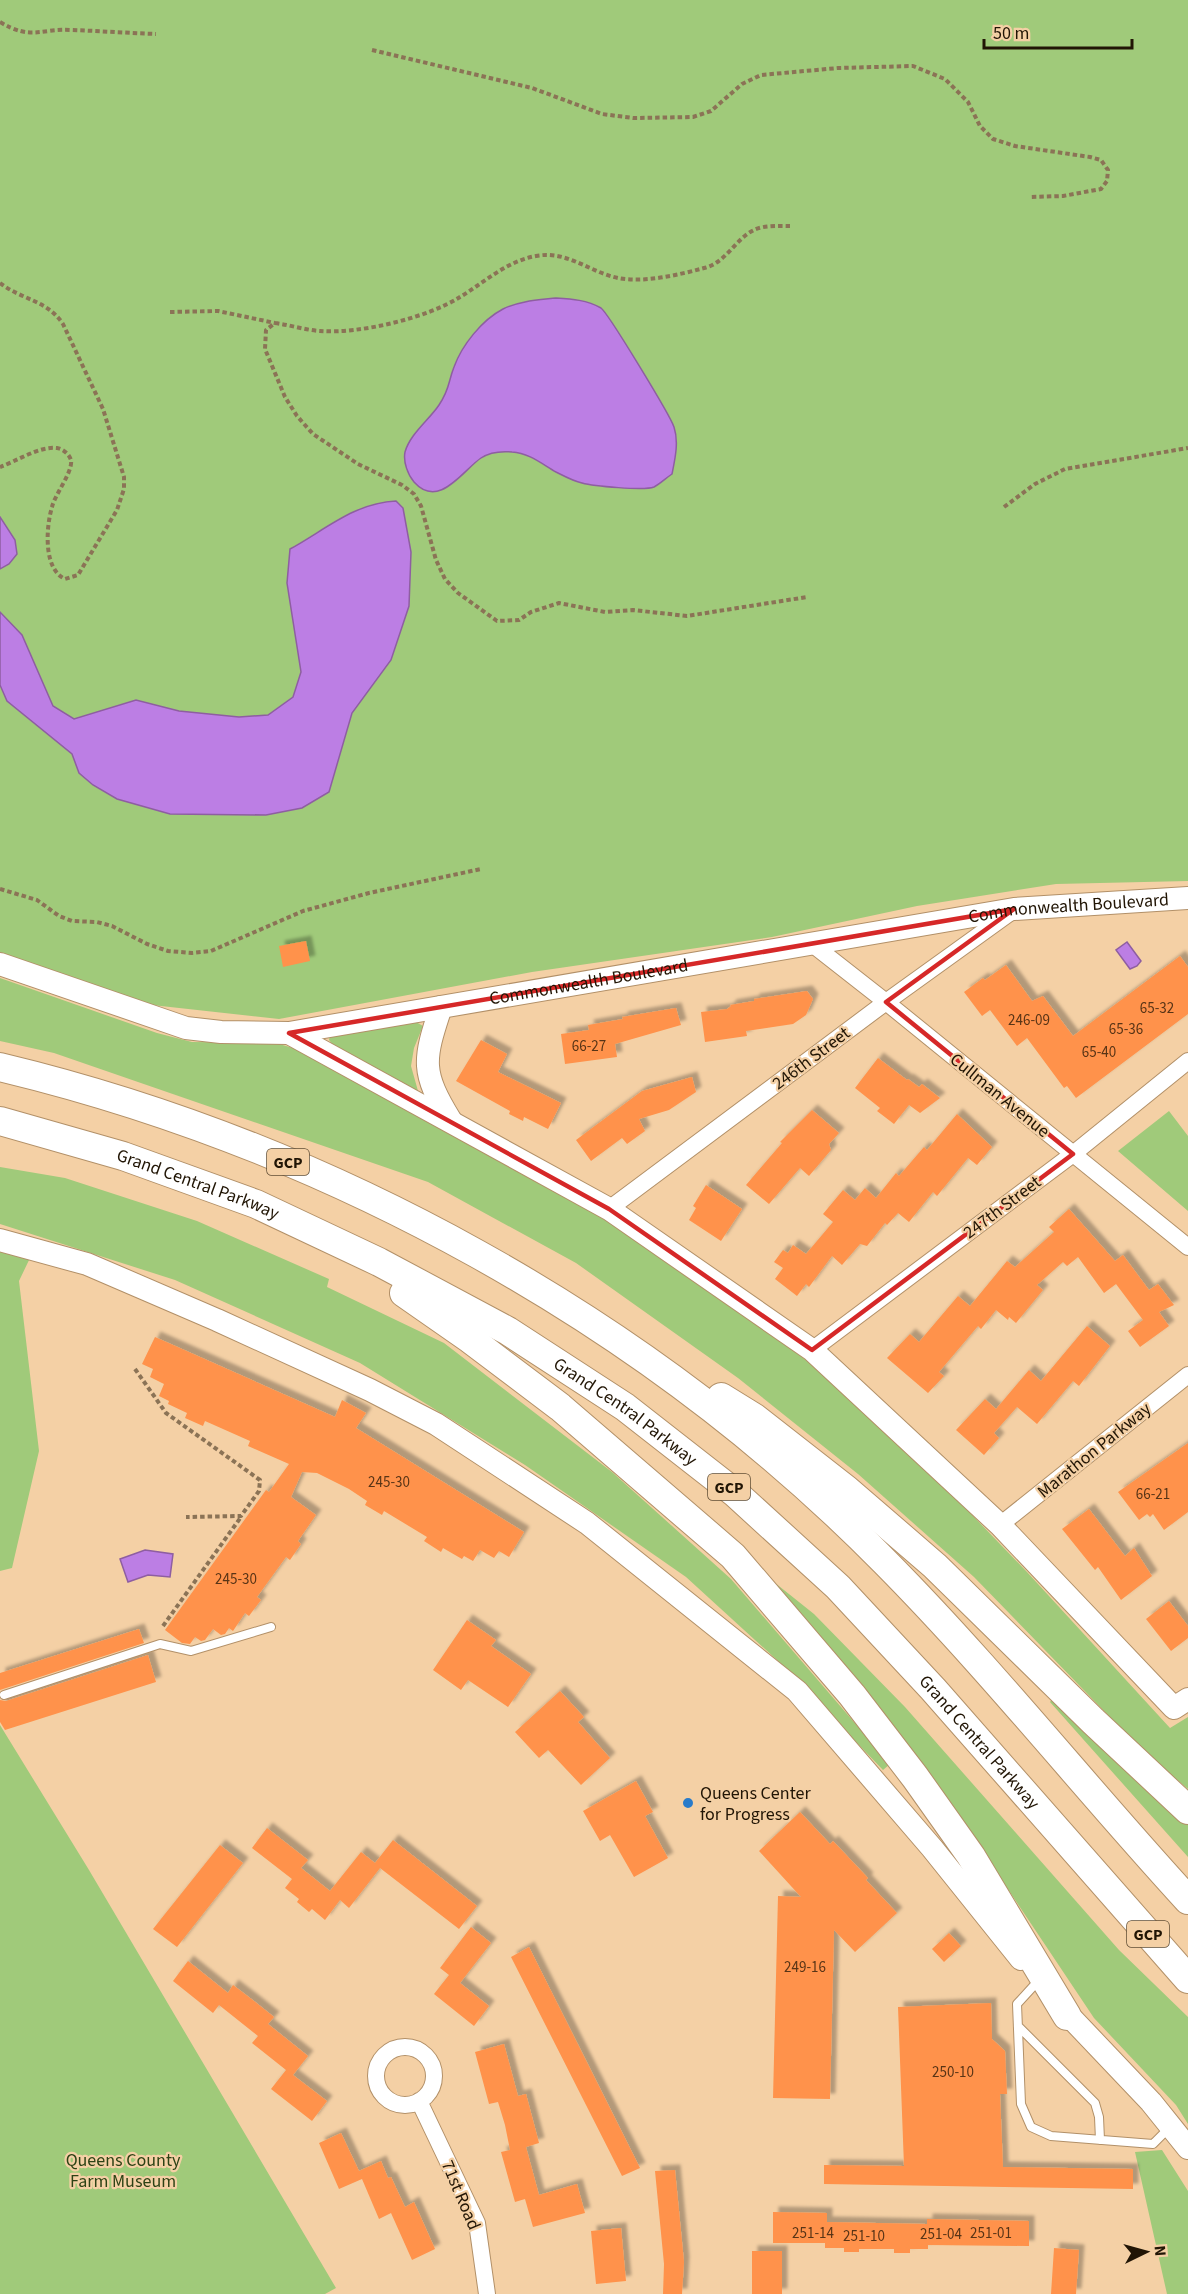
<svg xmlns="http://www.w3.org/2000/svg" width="1188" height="2294" font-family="'Source Sans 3',sans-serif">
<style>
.green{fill:#a0ca7a}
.water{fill:#bc7ee4;stroke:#8e5ea1;stroke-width:1.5}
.building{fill:#ff924b;filter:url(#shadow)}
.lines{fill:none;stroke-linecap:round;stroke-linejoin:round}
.lane-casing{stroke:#b29068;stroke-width:10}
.street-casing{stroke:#b29068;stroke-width:18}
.secondary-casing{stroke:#b29068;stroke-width:24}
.highway-casing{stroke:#b29068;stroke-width:30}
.path{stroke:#8b7356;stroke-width:4;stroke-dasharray:4.5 3;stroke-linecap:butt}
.lane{stroke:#fff;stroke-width:8}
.street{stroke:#fff;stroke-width:16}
.secondary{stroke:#fff;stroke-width:22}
.highway{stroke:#fff;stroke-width:28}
.marked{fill:none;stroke:#d62828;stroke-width:4.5;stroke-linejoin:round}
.poi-dot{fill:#287bca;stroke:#f4d0a5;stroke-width:2}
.labels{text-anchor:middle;stroke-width:4.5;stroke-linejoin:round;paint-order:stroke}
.number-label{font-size:15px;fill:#583416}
.shield{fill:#f4d0a5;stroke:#604d35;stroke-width:1.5}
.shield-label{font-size:16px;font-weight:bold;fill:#211505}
.street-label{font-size:18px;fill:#211505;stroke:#f4d0a5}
.poi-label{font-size:18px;fill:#211505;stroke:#f4d0a5;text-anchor:start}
.park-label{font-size:18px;fill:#2c4215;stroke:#f4d0a5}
</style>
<defs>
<filter id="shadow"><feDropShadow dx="5.5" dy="-5.5" stdDeviation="1.5" flood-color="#0004"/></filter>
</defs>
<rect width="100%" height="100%" fill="#f4d0a5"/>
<path class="green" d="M 0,0 L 1188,0 L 1188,881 L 1056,884 L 917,906 L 772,937 L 532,972 L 279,1019 L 152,1005 L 0,955 Z
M 0,978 L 157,1033 L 192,1042 L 276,1043 L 303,1051 L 609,1219 L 715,1292 L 802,1357 L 853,1398 L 950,1492 L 1027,1572 L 1170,1728 L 1188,1717 L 1188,1789 L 1143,1751 L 974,1577 L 858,1474 L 738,1378 L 576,1263 L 428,1182 L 54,1053 L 0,1041 Z
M 416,1022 L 423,1026 L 414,1048 L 411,1066 L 418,1091 L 416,1094 L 333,1045 L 329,1040 L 330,1035 Z
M 1169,1111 L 1188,1136 L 1188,1211 L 1118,1151 Z
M 0,1167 L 65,1178 L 197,1221 L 329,1279 L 327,1287 L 444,1343 L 612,1472 L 731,1579 L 890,1764 L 883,1770 L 777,1660 L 686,1577 L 525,1465 L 360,1363 L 175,1280 L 0,1224 Z
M 0,1252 L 30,1258 L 19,1281 L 39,1451 L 12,1568 L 0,1571 Z
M 745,1559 L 814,1614 L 905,1707 L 1119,1950 L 1188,2017 L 1188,2124 L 1176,2105 L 1094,2018 L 989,1861 Z
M 1055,1696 L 1188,1817 L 1188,1857 L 1050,1702 Z
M 0,1725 L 89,1870 L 336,2288 L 325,2294 L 0,2294 Z
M 1162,2150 L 1188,2191 L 1188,2294 L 1167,2294 L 1135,2152 Z"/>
<path class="water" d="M 556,298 C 572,299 587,300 601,308 C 608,313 670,415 674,427 C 679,442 675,459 672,474 C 666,478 660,484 654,487 C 644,491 593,486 582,483 C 573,481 564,476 556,472 C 542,464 529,453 512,452 C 501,451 490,452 481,458 C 463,470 439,510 414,482 C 408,475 403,462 405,452 C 410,434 429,420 439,405 C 450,389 448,382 454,367 C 462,345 482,320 503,309 C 519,301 539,300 556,298 Z
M 396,501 L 403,508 L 411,552 L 409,606 L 391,660 L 352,713 L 329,792 L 302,808 L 266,815 L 170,814 L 117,799 L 93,785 L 79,773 L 72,754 L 7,701 L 0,685 L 0,612 L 22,635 L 53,706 L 74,719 L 136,700 L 179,711 L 239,717 L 268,715 L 293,697 L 301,672 L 287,583 L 290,549 C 325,530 354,503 396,501 Z
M 0,517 L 15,540 L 17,554 L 9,564 L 0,569 Z
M 1127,942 L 1141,961 L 1137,966 L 1130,969 L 1116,950 Z
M 145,1550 L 173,1554 L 170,1577 L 148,1575 L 128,1582 L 120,1559 Z"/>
<path class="building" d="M 306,941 L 310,961 L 283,967 L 279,946 Z
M 1180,956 L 1188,967 L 1188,1014 L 1076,1098 L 1067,1086 L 1064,1088 L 1027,1038 L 1017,1046 L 990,1010 L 982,1016 L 964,992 L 983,978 L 985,980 L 1006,965 L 1032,1001 L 1043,996 L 1073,1036 Z
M 807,991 L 813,999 L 806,1015 L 793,1024 L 746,1031 L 747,1036 L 705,1042 L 701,1012 L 727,1009 L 731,1006 L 730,1005 L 754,1001 L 754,999 Z
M 676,1008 L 681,1025 L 615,1044 L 617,1057 L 565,1064 L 561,1034 L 589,1030 L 588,1025 L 623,1019 L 622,1017 Z
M 481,1040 L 507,1054 L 498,1072 L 561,1103 L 548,1129 L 524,1117 L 523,1121 L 509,1114 L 510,1111 L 456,1081 Z
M 878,1058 L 907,1080 L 908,1079 L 919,1087 L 922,1084 L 940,1098 L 920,1113 L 909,1105 L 894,1124 L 877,1111 L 880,1108 L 855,1088 Z
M 692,1077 L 696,1092 L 669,1110 L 639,1119 L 645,1131 L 627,1144 L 622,1138 L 591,1161 L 576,1140 L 642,1091 Z
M 812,1110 L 839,1133 L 829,1144 L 831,1150 L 809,1176 L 800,1168 L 769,1204 L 746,1185 L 782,1143 L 780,1142 Z
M 957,1114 L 992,1147 L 977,1165 L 968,1158 L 937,1196 L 933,1192 L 909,1222 L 898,1213 L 887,1225 L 885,1223 L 867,1246 L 860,1244 L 842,1265 L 832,1256 L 809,1287 L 806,1284 L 797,1296 L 775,1279 L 783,1268 L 774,1262 L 783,1250 L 788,1253 L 793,1245 L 806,1254 L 833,1222 L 823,1214 L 843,1190 L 855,1200 L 865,1188 L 876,1198 L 896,1173 L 899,1176 L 924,1147 L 927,1150 Z
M 706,1185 L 742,1209 L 721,1241 L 689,1220 L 696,1208 L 693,1206 Z
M 1069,1209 L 1115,1261 L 1123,1255 L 1149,1290 L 1158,1284 L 1174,1305 L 1159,1312 L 1169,1326 L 1140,1347 L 1128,1331 L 1143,1320 L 1116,1284 L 1104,1293 L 1078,1257 L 1067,1266 L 1063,1262 L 1037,1285 L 1043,1290 L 1016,1323 L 1009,1317 L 1008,1320 L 996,1310 L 981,1329 L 978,1326 L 939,1372 L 944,1376 L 928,1393 L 887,1358 L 910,1334 L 919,1342 L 958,1296 L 970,1306 L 1007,1261 L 1015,1267 L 1054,1232 L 1049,1227 Z
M 1087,1326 L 1110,1346 L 1079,1386 L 1073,1381 L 1037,1424 L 1017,1407 L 994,1433 L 999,1438 L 984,1455 L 956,1430 L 985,1399 L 996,1409 L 1029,1370 L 1041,1381 Z
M 155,1337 L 335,1417 L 342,1400 L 366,1413 L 356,1428 L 524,1532 L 509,1557 L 499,1551 L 494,1558 L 480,1550 L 473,1561 L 464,1556 L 462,1559 L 443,1548 L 441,1552 L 424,1541 L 427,1537 L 384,1511 L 382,1515 L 365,1505 L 367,1501 L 349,1489 L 317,1473 L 302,1472 L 291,1497 L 316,1515 L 298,1541 L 301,1544 L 290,1560 L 286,1557 L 257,1597 L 261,1600 L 249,1616 L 245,1613 L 233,1631 L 229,1628 L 225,1634 L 221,1635 L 213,1629 L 205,1640 L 201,1641 L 195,1637 L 190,1644 L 182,1643 L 165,1630 L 266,1490 L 269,1492 L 289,1464 L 248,1446 L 250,1441 L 205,1421 L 203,1426 L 185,1418 L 187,1413 L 168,1404 L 169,1401 L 159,1396 L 164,1384 L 150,1377 L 153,1369 L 142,1364 Z
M 1188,1443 L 1188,1512 L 1164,1530 L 1153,1514 L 1150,1517 L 1147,1514 L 1139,1520 L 1118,1492 Z
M 1089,1509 L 1125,1556 L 1134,1548 L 1152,1576 L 1121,1600 L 1098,1567 L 1095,1570 L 1062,1529 Z
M 1169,1601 L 1188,1626 L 1188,1638 L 1171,1651 L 1146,1619 Z
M 467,1620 L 496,1640 L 491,1646 L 531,1674 L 508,1707 L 468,1680 L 461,1690 L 433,1670 Z
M 139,1629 L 144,1643 L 0,1690 L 0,1673 Z
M 148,1655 L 156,1682 L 5,1730 L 0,1722 L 0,1700 L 6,1701 Z
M 560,1691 L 584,1717 L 578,1722 L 610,1758 L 581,1785 L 548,1750 L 539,1758 L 515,1732 Z
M 636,1781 L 653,1812 L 645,1816 L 668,1858 L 634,1877 L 610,1835 L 600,1841 L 583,1811 Z
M 800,1812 L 830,1844 L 833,1841 L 868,1878 L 866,1880 L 897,1913 L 855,1952 L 834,1930 L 830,2099 L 773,2098 L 778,1896 L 801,1897 L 759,1851 Z
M 267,1828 L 308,1860 L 301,1868 L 330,1891 L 361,1852 L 375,1863 L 393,1840 L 477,1906 L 459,1929 L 380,1868 L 349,1908 L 340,1900 L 325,1920 L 312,1909 L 309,1912 L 297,1902 L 299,1899 L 285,1888 L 292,1879 L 252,1848 Z
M 220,1845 L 243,1863 L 177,1947 L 153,1929 Z
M 471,1927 L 491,1943 L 460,1983 L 489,2006 L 474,2026 L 434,1994 L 449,1975 L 440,1968 Z
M 949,1933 L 961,1946 L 944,1962 L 932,1949 Z
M 529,1947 L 640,2168 L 622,2176 L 511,1957 Z
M 188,1961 L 228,1993 L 233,1985 L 254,2001 L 274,2017 L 268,2024 L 308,2056 L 293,2075 L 327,2101 L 312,2121 L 271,2089 L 286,2070 L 252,2043 L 258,2036 L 219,2005 L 213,2013 L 173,1981 Z
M 991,2003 L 992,2039 L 1005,2051 L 1007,2094 L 1000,2094 L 1003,2167 L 1133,2169 L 1133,2189 L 824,2184 L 824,2165 L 904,2166 L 898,2007 Z
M 504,2044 L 518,2096 L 526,2094 L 539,2143 L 526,2147 L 539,2195 L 577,2184 L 585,2213 L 533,2227 L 525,2199 L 515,2202 L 501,2152 L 510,2150 L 505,2125 L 498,2102 L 489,2104 L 475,2052 Z
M 341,2133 L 359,2171 L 381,2161 L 388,2178 L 391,2177 L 405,2207 L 414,2202 L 435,2249 L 412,2260 L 391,2213 L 379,2219 L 362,2179 L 339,2189 L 319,2143 Z
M 675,2170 L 684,2262 L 682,2294 L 663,2294 L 664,2264 L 655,2171 Z
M 773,2212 L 827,2213 L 827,2222 L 927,2224 L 927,2219 L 1029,2221 L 1029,2246 L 928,2245 L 928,2249 L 910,2249 L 910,2253 L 894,2253 L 894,2249 L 859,2249 L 859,2252 L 844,2252 L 844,2248 L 825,2248 L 825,2243 L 773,2243 Z
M 621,2228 L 626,2281 L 596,2284 L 591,2231 Z
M 1054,2248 L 1079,2250 L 1076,2294 L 1051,2294 Z
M 752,2251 L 782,2251 L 782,2294 L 752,2294 Z"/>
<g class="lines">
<g class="lane-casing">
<path id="lane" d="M 4,1695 L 160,1644 L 191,1651 L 271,1627
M 1039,1980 L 1017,2004 L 1021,2104 L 1031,2127 L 1051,2136 L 1153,2144 L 1171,2126
M 1018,2026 L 1095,2103 L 1099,2117 L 1100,2140"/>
</g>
<g class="street-casing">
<path id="street" d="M 812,944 L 886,1002 L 1188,1247
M 609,1209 L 886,1002 L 1011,912
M 812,1350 L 1073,1154 L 1188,1061
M 1000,1525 L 1188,1375
M376 2076a29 29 0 1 1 58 0a29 29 0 1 1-58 0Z
M 419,2101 L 477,2223 L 487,2294"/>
</g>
<g class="secondary-casing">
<g id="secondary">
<path id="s1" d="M 0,964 L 186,1028 L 221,1032 L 289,1033 L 1014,909 L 1188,898"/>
<path d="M 441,1007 C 423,1061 421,1072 451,1121"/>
<path d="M 289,1033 L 609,1209 L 812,1350 L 1000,1525 L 1174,1708 L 1188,1699"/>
<path d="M 0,1240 L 87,1264 L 217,1320 L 370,1390 L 436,1424 L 587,1523 L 797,1691 L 932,1848 L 1021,1959"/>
<path d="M 1057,2003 L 1151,2102 L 1188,2148"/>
</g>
</g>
<g class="highway-casing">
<g id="highway">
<path d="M 0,1067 C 329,1146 648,1321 885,1562 C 992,1670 1086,1789 1188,1900"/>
<path id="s2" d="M 0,1121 L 123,1156 L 256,1204 L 379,1262 L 508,1331 L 625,1407 L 735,1493 L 838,1587 L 933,1689 L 1188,1979"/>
<path d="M 404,1293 L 470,1339 L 560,1407 L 733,1556 L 852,1695 L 915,1777 L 971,1856 L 1067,2016"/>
<path d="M 721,1397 L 755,1418 L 847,1490 L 935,1566 L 1093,1721 L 1188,1810"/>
</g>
</g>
<path class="path" d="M 0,22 C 32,41 40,28 72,30 C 100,31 128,33 156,34
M 372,50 L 532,88 L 602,114 L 633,118 L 693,117 L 711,111 L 742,84 L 761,75 L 838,68 L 913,66 L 945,79 L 968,102 L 980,126 L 993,139 L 1015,146 L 1090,157 L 1101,160 L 1108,170 L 1107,181 L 1101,189 L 1063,196 L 1031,197
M 790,226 C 779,226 764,225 754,230 C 735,239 726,263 704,268 C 678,275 645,283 618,278 C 589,272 567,250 536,256 C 507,261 485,282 460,297 C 427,318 360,334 320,331 C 305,330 290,325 275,323 L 266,330 L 265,349 L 285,397 L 297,416 L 313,434 L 358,464 L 402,485 L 414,494 L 421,506 L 436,560 L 445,579 L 458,593 L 497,621 L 519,620 L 531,612 L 559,603 L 605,612 L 633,610 L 687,616 L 807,597
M 0,283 C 22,300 47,300 63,324 L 103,409 L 124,477 L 124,489 L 117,510 L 78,575 L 65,579 C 43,569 46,527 52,507 C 55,494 73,472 71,460 C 69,454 63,449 57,448 C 39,446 17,461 0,467
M 170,312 L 218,311 L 275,323
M 1004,507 L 1035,484 L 1065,469 L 1188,448
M 0,889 L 37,900 L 59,916 L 72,921 L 97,922 L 112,926 L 147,944 L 168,951 L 192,953 L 211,951 L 303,911 L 369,893 L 481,869
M 135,1369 L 166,1413 L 260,1480 L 259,1491 L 241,1516 L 186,1517
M 163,1626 L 241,1517"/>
<use href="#lane" class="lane"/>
<use href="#street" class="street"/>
<use href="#secondary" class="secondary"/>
<use href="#highway" class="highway"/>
</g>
<path class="marked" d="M 1014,909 L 886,1002 L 1073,1154 L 812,1350 L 609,1209 L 289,1033 Z"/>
<circle class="poi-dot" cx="688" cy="1803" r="6"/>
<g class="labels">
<g class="number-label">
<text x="1157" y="1013">65-32</text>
<text x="1029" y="1025">246-09</text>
<text x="1126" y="1034">65-36</text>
<text x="589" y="1051">66-27</text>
<text x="1099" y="1057">65-40</text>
<text x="389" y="1487">245-30</text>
<text x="1153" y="1499">66-21</text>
<text x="236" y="1584">245-30</text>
<text x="805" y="1972">249-16</text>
<text x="953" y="2077">250-10</text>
<text x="813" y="2238">251-14</text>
<text x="991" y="2238">251-01</text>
<text x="941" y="2239">251-04</text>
<text x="864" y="2241">251-10</text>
</g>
<g class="shield">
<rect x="267" y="1149" width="42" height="26" rx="4.5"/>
<rect x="708" y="1474" width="42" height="26" rx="4.5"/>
<rect x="1127" y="1921" width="42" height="26" rx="4.5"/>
</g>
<g class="shield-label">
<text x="288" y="1168">GCP</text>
<text x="729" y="1493">GCP</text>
<text x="1148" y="1940">GCP</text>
</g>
<g class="street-label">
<text dy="6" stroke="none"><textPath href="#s1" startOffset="1090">Commonwealth Boulevard</textPath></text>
<text dy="6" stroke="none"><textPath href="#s1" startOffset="604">Commonwealth Boulevard</textPath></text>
<text transform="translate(811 1058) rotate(-37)" y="6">246th Street</text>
<text transform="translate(1000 1095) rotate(39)" y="6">Cullman Avenue</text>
<text dy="6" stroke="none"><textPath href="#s2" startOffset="208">Grand Central Parkway</textPath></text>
<text transform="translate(1002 1207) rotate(-37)" y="6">247th Street</text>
<text dy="6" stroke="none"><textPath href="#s2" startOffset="694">Grand Central Parkway</textPath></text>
<text transform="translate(1094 1450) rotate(-39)" y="6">Marathon Parkway</text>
<text dy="6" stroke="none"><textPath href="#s2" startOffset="1180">Grand Central Parkway</textPath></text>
<text transform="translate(461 2195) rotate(67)" y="6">71st Road</text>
</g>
<g class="poi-label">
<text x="700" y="1799">Queens Center<tspan x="700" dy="21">for Progress</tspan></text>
</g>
<g class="park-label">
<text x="123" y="2166">Queens County<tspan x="123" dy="21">Farm Museum</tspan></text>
</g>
</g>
<g transform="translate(1146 2252) rotate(85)" stroke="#f4d0a5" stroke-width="4.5" paint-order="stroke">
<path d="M0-4.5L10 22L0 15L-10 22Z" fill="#211505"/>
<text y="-9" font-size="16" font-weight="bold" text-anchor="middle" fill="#211505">N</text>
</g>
<path d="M984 39v9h148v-9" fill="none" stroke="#211505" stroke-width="3"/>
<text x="993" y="39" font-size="18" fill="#211505" stroke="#f4d0a5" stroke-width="4.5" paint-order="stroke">50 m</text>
</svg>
